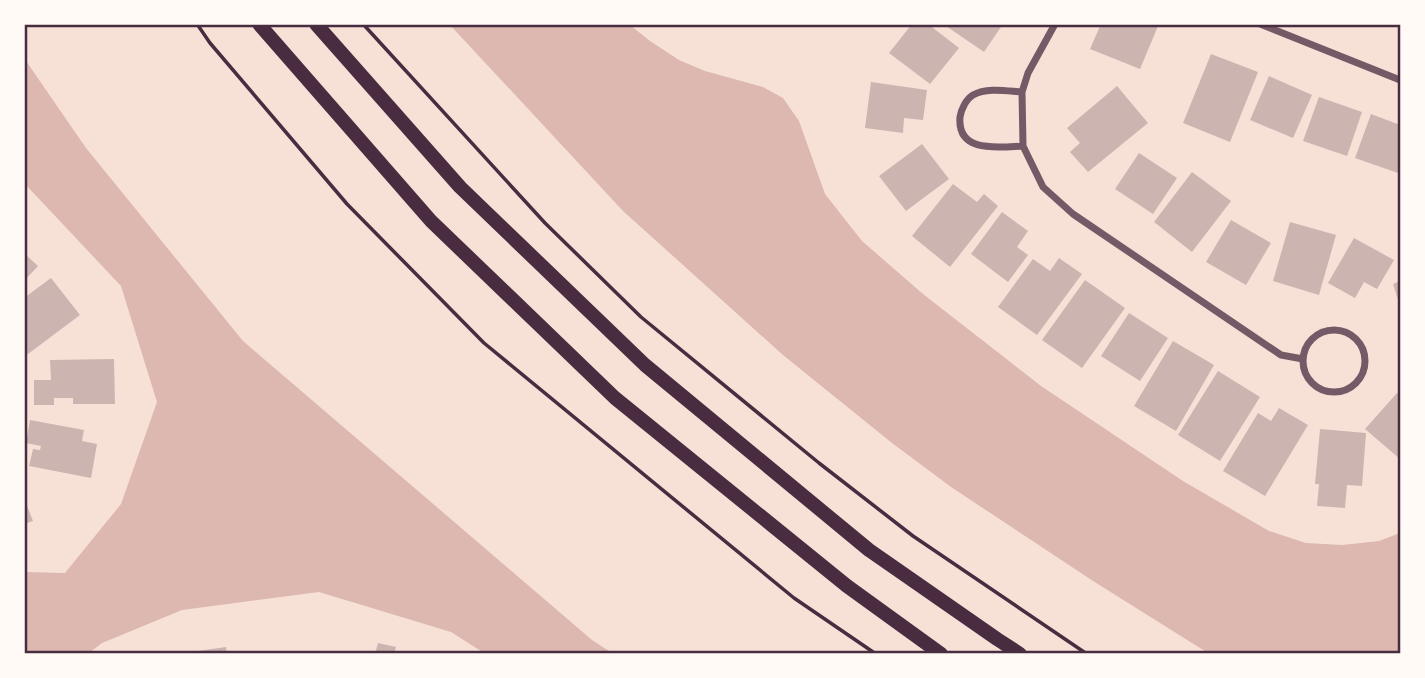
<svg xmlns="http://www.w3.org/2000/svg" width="1425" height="678" font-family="Mulish,sans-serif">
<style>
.water{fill:#dcb8b0}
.building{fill:#ccb4b1}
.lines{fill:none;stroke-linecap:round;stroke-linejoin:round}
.path{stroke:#4a2c40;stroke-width:3.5}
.minor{stroke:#755966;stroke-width:7}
.primary{stroke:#4a2c40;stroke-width:14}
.neatline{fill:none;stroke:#4a2c40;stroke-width:2.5}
</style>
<rect width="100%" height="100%" fill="#f7e1d7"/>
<path class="water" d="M 450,25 L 630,25 L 650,41 L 679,60 L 705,71 L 763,87 L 783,98 L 799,121 L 825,194 L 862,241 L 923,294 L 1041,386 L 1183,481 L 1269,531 L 1306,543 L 1342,545 L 1379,541 L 1400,533 L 1400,653 L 1208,653 L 1093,581 L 951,487 L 892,443 L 783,355 L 623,211 Z
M 24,58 L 86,148 L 243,341 L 592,640 L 612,653 L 484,653 L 451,632 L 319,592 L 182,610 L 102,643 L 89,653 L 25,653 L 25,572 L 65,573 L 121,504 L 157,402 L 121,286 L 25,184 Z"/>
<path class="building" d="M 912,24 L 928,24 L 959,48 L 930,84 L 889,53 Z
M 943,24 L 1003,24 L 984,52 Z
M 1101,24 L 1154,24 L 1158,26 L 1140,69 L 1090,49 Z
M 1211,54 L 1258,72 L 1230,142 L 1183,123 Z
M 1269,76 L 1312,95 L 1293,138 L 1250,120 Z
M 871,82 L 927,90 L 923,120 L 904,118 L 903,133 L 865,128 Z
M 1117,86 L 1148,123 L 1088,172 L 1070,152 L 1080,143 L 1067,128 Z
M 1319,97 L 1362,112 L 1347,156 L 1303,141 Z
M 1371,114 L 1400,125 L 1400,166 L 1398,173 L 1355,158 Z
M 922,144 L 949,179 L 906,211 L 879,176 Z
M 1139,153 L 1177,178 L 1153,214 L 1115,189 Z
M 1192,172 L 1231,201 L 1192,252 L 1154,222 Z
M 953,184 L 977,202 L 984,194 L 998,206 L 950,267 L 912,236 Z
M 1002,212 L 1028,231 L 1017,247 L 1028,255 L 1008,282 L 971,254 Z
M 1231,220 L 1271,243 L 1246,285 L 1206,262 Z
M 1290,222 L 1336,235 L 1319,295 L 1273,281 Z
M 1354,238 L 1394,260 L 1377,289 L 1364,282 L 1355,298 L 1328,283 Z
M 24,253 L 38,266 L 24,281 Z
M 1059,258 L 1082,274 L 1037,335 L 998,307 L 1033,259 L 1050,271 Z
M 51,278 L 80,315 L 28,354 L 24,350 L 24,298 Z
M 1085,280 L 1125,308 L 1082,368 L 1042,340 Z
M 1400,281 L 1400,306 L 1393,284 Z
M 1129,313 L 1168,338 L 1140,381 L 1101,356 Z
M 1173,341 L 1214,365 L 1176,431 L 1134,406 Z
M 114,359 L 115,404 L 73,404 L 73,398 L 54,398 L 54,405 L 34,405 L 34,380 L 51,380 L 50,360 Z
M 1218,371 L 1260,397 L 1220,461 L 1178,435 Z
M 1397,393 L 1400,396 L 1400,459 L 1365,429 Z
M 1279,408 L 1308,425 L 1265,496 L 1223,471 L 1258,413 L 1271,421 Z
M 30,420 L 84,430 L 82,441 L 97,444 L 91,478 L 29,466 L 33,449 L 40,450 L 41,446 L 26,443 Z
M 1320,429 L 1366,433 L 1362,486 L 1347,485 L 1345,508 L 1317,506 L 1319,484 L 1315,484 Z
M 24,498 L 33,521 L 24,524 Z
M 378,643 L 396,647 L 394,654 L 375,654 Z
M 226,647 L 227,654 L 191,654 L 191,652 Z"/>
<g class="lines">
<path class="path" d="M 197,24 L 210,43 L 347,204 L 484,343 L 794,598 L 876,654
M 363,24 L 545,223 L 641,317 L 819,463 L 913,536 L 1087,654"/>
<path class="minor" d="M 1055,24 L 1028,73 L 1022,92 L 1023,146 L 1043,187 L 1073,214 L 1281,355 L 1303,359
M 1260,24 L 1400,80
M 1022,92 C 1007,91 987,87 973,95 C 966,99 961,110 960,117 C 957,154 999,147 1023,146
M1303 361a31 31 0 1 1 62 0a31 31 0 1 1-62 0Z"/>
<path class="primary" d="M 259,24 L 431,221 L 615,398 L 847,586 L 941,654
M 316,24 L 460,187 L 645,365 L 869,550 L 997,639 L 1020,654"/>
</g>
<rect width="1425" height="678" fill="none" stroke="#fffaf5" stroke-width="52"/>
<rect x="26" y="26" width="1373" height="626" class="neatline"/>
</svg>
